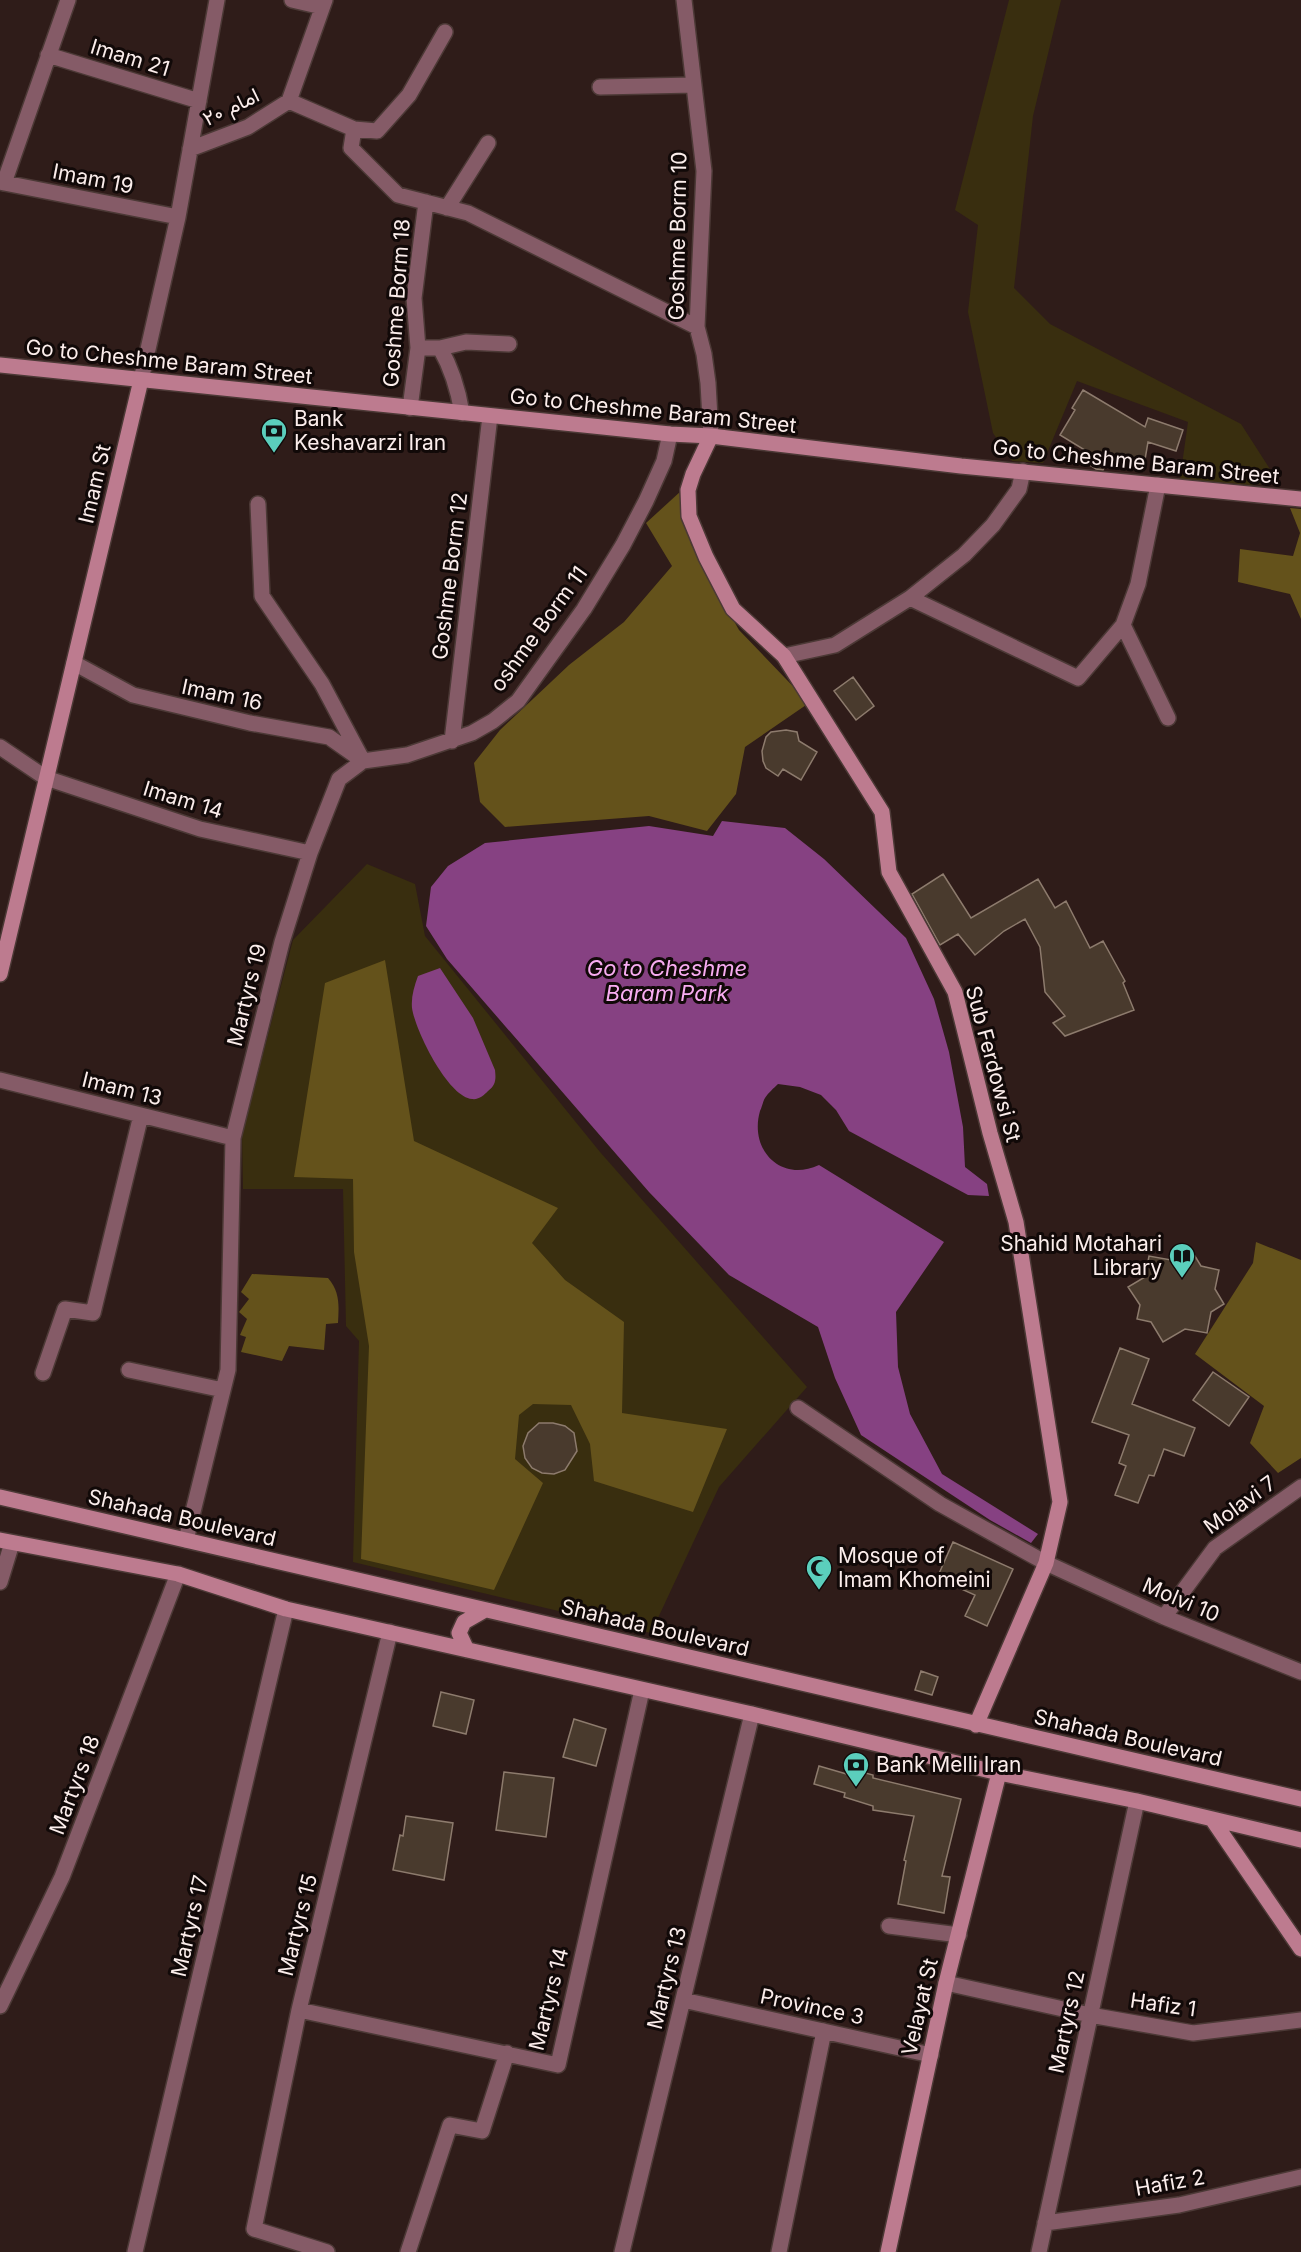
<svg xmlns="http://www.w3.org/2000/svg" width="1301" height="2252" font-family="Inter,Vazirmatn,sans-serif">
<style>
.green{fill:#392e0f}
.forest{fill:#64521b}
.water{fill:#864182}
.building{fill:#493a2d;stroke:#8d7b6d;stroke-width:1.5}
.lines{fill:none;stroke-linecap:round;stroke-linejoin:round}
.street-casing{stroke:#4c3936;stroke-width:18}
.secondary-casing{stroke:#4c3936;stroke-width:18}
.street{stroke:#855b67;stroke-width:15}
.secondary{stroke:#bd7b8f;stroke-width:15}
.labels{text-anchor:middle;stroke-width:6;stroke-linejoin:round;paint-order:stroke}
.street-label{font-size:21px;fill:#fbedeb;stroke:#110908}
.poi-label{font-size:21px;fill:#fbedeb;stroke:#110908;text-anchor:start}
.water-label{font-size:22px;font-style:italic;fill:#f8acf1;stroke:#110908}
</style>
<rect width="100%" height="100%" fill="#2f1c19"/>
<path class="green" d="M 1009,0 L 1061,0 L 1033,116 L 1014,288 L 1050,324 L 1241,424 L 1279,483 L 1249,485 L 1180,479 L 1188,422 L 1077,381 L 1043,463 L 1012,461 L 993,433 L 968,312 L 978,225 L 955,210 Z
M 367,864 L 415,884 L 425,936 L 600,1152 L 807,1387 L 719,1487 L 651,1633 L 353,1562 L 359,1341 L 346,1326 L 343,1189 L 243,1189 L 242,1134 L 293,940 Z"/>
<path class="forest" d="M 681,491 L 691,544 L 739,630 L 809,703 L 745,747 L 736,794 L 707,831 L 649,816 L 505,827 L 480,802 L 474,763 L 500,730 L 569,665 L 624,622 L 672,566 L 646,523 Z
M 1290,508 L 1301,509 L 1301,619 L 1290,594 L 1238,582 L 1240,549 L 1293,556 L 1300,533 Z
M 385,960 L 414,1141 L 558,1208 L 532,1243 L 565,1280 L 624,1322 L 622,1413 L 727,1429 L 693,1512 L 594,1481 L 590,1444 L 571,1405 L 533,1404 L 519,1415 L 515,1459 L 543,1483 L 494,1590 L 361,1559 L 369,1346 L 354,1252 L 353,1179 L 294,1177 L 325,983 Z
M 1256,1242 L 1301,1260 L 1301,1458 L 1278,1473 L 1250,1443 L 1264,1406 L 1195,1354 L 1253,1263 Z
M 252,1274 L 328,1278 C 340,1292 339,1305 338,1323 L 326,1324 L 324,1350 L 289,1346 L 282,1361 L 241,1352 L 246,1337 L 240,1335 L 247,1319 L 239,1312 L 249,1299 L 241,1292 Z"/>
<path class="water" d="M 722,821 L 785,828 L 824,859 L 906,938 L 934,999 L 949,1052 L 963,1127 L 965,1167 L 987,1184 L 989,1196 L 968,1195 L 849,1131 L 836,1110 L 821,1095 L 800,1087 L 778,1084 C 774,1088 768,1093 765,1098 C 763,1101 762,1107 760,1111 C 749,1149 780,1183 819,1165 L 944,1242 L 896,1312 L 898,1367 L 910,1414 L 942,1474 L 1038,1534 L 1031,1543 L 990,1520 L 861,1435 L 835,1378 L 818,1327 L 729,1275 L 649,1192 L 447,959 L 426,926 L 431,887 L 448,866 L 485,843 L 649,826 L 713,836 Z
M 440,968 L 473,1018 L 495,1070 C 496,1079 496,1085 488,1091 C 484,1095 479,1100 472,1099 C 448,1097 415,1030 412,1008 C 411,997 414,987 418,976 Z"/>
<path class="building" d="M 1083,390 L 1145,427 L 1148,418 L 1183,430 L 1176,451 L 1148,442 L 1143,471 L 1106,464 L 1103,470 L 1096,469 L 1088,464 L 1093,455 L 1060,435 L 1075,410 L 1072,408 Z
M 853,677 L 874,706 L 856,720 L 834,691 Z
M 786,730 L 797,732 L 799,741 L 817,752 L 801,780 L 783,769 L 778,776 L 766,768 L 763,761 L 762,751 L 766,737 L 771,732 Z
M 943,874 L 971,918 L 1038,879 L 1055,908 L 1066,901 L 1090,948 L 1103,941 L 1125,981 L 1123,983 L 1134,1010 L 1065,1036 L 1053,1023 L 1065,1016 L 1045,992 L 1040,947 L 1025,919 L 1004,931 L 975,955 L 958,934 L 940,945 L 912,894 Z
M 1190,1248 L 1201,1266 L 1219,1270 L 1215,1289 L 1224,1304 L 1211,1312 L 1207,1333 L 1185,1329 L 1163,1342 L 1151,1322 L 1137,1319 L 1140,1305 L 1128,1287 L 1145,1277 L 1149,1256 L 1171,1260 Z
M 1120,1348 L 1149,1359 L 1132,1404 L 1195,1428 L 1184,1456 L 1164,1449 L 1154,1476 L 1149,1475 L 1138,1503 L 1115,1495 L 1126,1466 L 1119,1463 L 1129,1435 L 1092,1422 Z
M 1213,1372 L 1249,1397 L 1229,1426 L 1193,1400 Z
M 539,1423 L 553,1423 L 565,1426 L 574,1433 L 577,1451 L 565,1470 L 554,1474 L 542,1473 L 532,1468 L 525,1458 L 523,1446 L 528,1433 Z
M 953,1542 L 1013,1569 L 987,1626 L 965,1616 L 975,1595 L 937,1578 Z
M 921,1671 L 938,1677 L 932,1695 L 915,1690 Z
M 441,1692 L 474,1700 L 466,1734 L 433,1726 Z
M 574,1719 L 606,1729 L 596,1766 L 563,1757 Z
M 819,1766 L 850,1775 L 851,1769 L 873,1775 L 873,1778 L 961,1799 L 942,1876 L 950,1877 L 944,1913 L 898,1904 L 906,1861 L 904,1860 L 914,1816 L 873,1810 L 873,1806 L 844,1797 L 845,1793 L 814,1784 Z
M 504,1772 L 554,1778 L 546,1837 L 496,1830 Z
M 406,1816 L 453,1823 L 444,1880 L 393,1870 L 400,1835 L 403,1836 Z"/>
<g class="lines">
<g class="street-casing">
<path id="street" d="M 292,0 L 322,7
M 684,0 L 704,171 L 697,327 L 704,354 L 708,383 L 711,436
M 48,55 L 199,101
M 600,87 L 694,85
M 289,101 L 354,129 L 351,148 L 398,195 L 468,213 L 697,327
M 289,101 L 325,0
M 354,129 L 377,131 L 409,95 L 445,32
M 190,149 L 248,127 L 289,101
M 0,182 L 178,217
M 4,183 L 68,0
M 447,208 L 488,143
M 418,348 L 440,348 C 452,369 458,389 462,413
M 440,348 L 466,342 L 509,344
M 141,380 L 178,217 L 217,0
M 410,408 L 418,348 L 414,298 L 426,202
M 1158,485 L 1138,584 L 1123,625 L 1168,718
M 910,598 L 1078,678 L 1123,625
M 784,656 L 835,645 L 910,598 L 964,555 L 993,525 L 1019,489 L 1023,471
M 74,663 L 133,695 L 250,723 L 329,737 L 363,761 L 407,755 L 472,733 L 493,721 L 518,701 L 584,609 L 623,545 L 646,501 L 664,461 L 670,434
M 452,741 L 490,416
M 0,747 L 46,778 L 200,829 L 310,853
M 0,1080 L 233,1138
M 129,1370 L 223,1390
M 43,1373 L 65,1309 L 93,1313 L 141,1115
M 798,1408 L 940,1504 L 1046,1563 L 1164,1617 L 1301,1672
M 186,1540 L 228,1370 L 233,1138 L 282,942 L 310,853 L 339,779 L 363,761 L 322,684 L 262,596 L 258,504
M 0,1582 L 12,1543
M 1164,1617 L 1215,1548 L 1301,1487
M 889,1926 L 959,1935
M 946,1983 L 1090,2015 L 1193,2033 L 1301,2020
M 683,2000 L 931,2055
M 0,2006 L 62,1877 L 178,1574
M 299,2010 L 558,2065 L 642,1690
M 1045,2223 L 1179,2205 L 1301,2177
M 135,2252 L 286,1609
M 327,2252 L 254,2229 L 299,2010 L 390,1632
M 408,2252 L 450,2125 L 482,2131 L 507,2053
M 622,2252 L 752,1714
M 779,2252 L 824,2031
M 1039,2252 L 1137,1801"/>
</g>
<g class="secondary-casing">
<path id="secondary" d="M 0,365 L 670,434 L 711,436 L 961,466 L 1301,499
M 711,436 L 693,474 L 688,490 L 689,516 L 706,557 L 733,609 L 784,656 L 882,812 L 889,872 L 955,992 L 990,1133 L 1016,1222 L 1060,1502 L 1046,1563 L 976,1725
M 0,974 L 141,380
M 0,1497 L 1301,1799
M 0,1540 L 178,1574 L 286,1609 L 752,1714 L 999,1773 L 1137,1801 L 1301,1840
M 467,1650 L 459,1633 L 464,1622 L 485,1610
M 1212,1819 L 1301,1949
M 888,2252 L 946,1983 L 999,1773"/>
</g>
<use href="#street" class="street"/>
<use href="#secondary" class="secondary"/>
</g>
<defs>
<g id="bank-pin" transform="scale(1.35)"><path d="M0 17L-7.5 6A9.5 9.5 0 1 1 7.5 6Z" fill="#5bcebc" stroke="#110908"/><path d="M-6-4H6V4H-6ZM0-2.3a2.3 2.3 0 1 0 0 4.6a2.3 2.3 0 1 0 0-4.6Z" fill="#111"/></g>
<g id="library-pin" transform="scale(1.35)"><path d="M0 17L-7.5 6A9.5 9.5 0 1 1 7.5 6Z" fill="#5bcebc" stroke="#110908"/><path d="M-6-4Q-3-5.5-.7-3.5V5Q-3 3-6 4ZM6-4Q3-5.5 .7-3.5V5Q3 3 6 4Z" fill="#111"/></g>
<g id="mosque-pin" transform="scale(1.35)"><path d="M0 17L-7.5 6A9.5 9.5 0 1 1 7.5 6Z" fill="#5bcebc" stroke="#110908"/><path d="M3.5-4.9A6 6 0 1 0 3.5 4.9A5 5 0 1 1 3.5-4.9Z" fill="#111"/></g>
</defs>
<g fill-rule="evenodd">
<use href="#bank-pin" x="274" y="431"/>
<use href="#library-pin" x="1182" y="1256"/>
<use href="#mosque-pin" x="819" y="1568"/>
<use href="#bank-pin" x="856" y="1765"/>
</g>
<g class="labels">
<g class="street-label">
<text transform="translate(130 58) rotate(17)" y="7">Imam 21</text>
<text transform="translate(231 107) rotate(-26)" y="7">امام ۲۰</text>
<text transform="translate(93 179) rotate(11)" y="7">Imam 19</text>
<text transform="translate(678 236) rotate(-89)" y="7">Goshme Borm 10</text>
<text transform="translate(397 303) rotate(-86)" y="7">Goshme Borm 18</text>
<text transform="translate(169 362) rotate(6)" y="7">Go to Cheshme Baram Street</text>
<text transform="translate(653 411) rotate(6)" y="7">Go to Cheshme Baram Street</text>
<text transform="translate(1136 462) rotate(6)" y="7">Go to Cheshme Baram Street</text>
<text transform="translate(95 484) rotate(-77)" y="7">Imam St</text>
<text transform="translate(450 576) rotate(-83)" y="7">Goshme Borm 12</text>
<text transform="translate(539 629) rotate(-54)" y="7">oshme Borm 11</text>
<text transform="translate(222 695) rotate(12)" y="7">Imam 16</text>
<text transform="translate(183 800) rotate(17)" y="7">Imam 14</text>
<text transform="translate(247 995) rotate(-76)" y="7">Martyrs 19</text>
<text transform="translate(993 1064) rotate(75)" y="7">Sub Ferdowsi St</text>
<text transform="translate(122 1089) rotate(14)" y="7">Imam 13</text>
<text transform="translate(1240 1505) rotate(-36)" y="7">Molavi 7</text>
<text transform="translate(182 1518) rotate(13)" y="7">Shahada Boulevard</text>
<text transform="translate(1181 1600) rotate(23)" y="7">Molvi 10</text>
<text transform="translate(655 1628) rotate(13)" y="7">Shahada Boulevard</text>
<text transform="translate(1128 1738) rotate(13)" y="7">Shahada Boulevard</text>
<text transform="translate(75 1785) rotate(-69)" y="7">Martyrs 18</text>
<text transform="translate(298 1925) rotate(-76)" y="7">Martyrs 15</text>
<text transform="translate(190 1926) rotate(-77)" y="7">Martyrs 17</text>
<text transform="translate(667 1978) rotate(-76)" y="7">Martyrs 13</text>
<text transform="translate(549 1999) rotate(-76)" y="7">Martyrs 14</text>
<text transform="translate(1163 2005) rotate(8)" y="7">Hafiz 1</text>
<text transform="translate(812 2007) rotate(12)" y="7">Province 3</text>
<text transform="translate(920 2007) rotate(-77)" y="7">Velayat St</text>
<text transform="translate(1067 2022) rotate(-78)" y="7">Martyrs 12</text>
<text transform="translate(1170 2183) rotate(-10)" y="7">Hafiz 2</text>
</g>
<g class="poi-label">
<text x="294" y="426">Bank<tspan x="294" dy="24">Keshavarzi Iran</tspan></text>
<text x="1162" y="1251" text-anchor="end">Shahid Motahari<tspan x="1162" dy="24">Library</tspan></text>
<text x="838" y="1563">Mosque of<tspan x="838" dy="24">Imam Khomeini</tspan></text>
<text x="876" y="1772">Bank Melli Iran</text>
</g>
<g class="water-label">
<text x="667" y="976">Go to Cheshme<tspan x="667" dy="25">Baram Park</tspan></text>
</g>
</g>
</svg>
